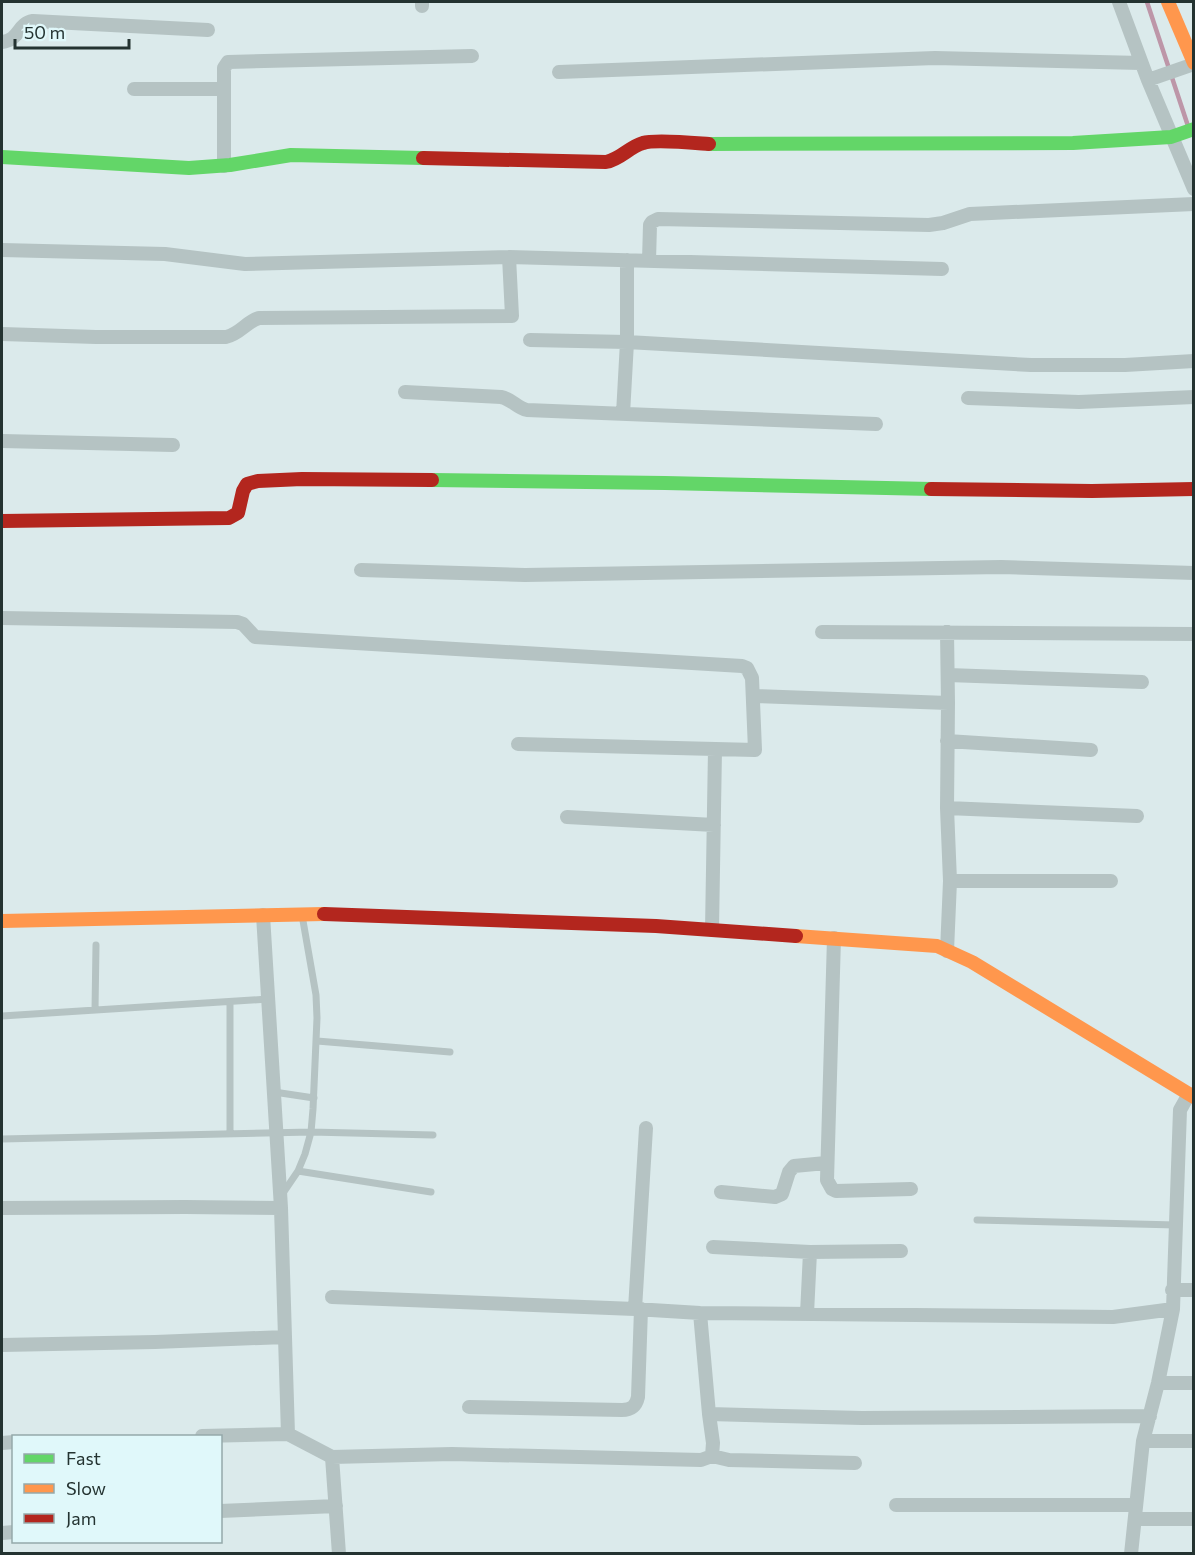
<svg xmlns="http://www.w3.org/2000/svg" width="1195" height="1555" font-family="Commissioner,sans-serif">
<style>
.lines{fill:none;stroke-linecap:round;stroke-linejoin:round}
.stream{stroke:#bd96a8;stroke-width:4.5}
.lane{stroke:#b5c3c3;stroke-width:7}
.street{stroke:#b5c3c3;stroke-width:14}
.fast{stroke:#63d668;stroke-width:14}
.slow{stroke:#ff974d;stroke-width:14}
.jam{stroke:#b3261e;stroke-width:14}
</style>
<rect width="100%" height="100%" fill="#dbeaeb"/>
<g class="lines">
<path class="stream" d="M 1147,2 L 1188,126"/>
<path class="lane" d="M 95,1010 L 96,945
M 2,1016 L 268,999
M 317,1041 L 450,1052
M 274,1092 L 314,1098
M 230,1134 L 230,1002
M 2,1139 L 311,1132 L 433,1135
M 298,1171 L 431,1192
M 281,1196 L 298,1171 L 305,1154 L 311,1132 L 313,1109 L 317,1018 L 316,995 L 302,915
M 977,1220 L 1176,1225"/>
<path class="street" d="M 1119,2 L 1148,80 L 1194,189
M 422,6 L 422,2
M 2,42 C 20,40 17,24 33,21 L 208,30
M 559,72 L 935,58 L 1141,63
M 1148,80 L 1194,64
M 134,89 L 224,89
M 224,166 L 224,68 L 228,62 L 472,56
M 2,250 L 165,254 L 245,264 L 509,257 L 942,269
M 649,261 L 650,225 L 652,222 L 658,219 L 929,225 L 943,223 L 970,214 L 1194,204
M 2,334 L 96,337 L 226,337 C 240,334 246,322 259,318 L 512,316 L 509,257
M 530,340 L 627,342 L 1031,365 L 1125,365 L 1194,361
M 405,392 L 501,397 C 512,399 517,408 527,410 L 876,424
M 968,398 L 1079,402 L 1194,397
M 623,414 L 627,342 L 627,260
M 2,441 L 173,445
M 361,570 L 525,575 L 1001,567 L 1194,573
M 2,618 L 237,622 L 243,624 L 255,637 L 742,666 L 747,668 L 752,678 L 755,750 L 518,744
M 822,632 L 1194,634
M 947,632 L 948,703 L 947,808 L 950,881 L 947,951
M 948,675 L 1142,682
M 754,696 L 948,703
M 947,741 L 1091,750
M 947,808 L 1137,816
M 567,817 L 714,825
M 950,881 L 1111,881
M 263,915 L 281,1208 L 288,1434 L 332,1457 L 339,1554
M 712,930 L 715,749
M 834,938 L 827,1180 L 832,1189 L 836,1191 L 911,1189
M 646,1128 L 635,1309 L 700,1313 L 1113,1317 L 1173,1309
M 721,1192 L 775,1197 L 782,1194 L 789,1172 L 794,1166 L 826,1163
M 2,1208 L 185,1207 L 281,1208
M 713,1247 L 810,1252 L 901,1251
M 1172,1290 L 1194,1290
M 332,1297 L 635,1309
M 807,1314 L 810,1252
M 2,1345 L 155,1342 L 285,1337
M 1158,1383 L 1194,1383
M 469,1407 L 622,1410 C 632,1410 636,1406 638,1397 L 641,1309
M 709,1414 L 862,1418 L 1150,1416
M 202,1436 L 288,1434
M 1143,1441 L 1194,1441
M 2,1443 L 14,1442
M 712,1456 L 729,1460 L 855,1463
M 332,1457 L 452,1454 L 701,1460 L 712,1456 L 713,1443 L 709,1414 L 700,1313
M 896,1505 L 1136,1505
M 220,1511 L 336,1506
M 1135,1519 L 1194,1519
M 2,1533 L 14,1532
M 1131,1554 L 1143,1441 L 1158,1383 L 1173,1309 L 1180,1110 L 1189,1094"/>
<path class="fast" d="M 709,144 L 1073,143 L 1171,137 L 1194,129
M 2,157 L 189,168 L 230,165 L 291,155 L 423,158
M 432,480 L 665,483 L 931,489"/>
<path class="slow" d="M 1168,2 L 1194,63
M 2,921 L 324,914
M 796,936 L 937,946 L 972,962 L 1194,1097"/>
<path class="jam" d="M 423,158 L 606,162 C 621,159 629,147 643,143 C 655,139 695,143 709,144
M 931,489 L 1092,491 L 1194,489
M 2,521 L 229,518 L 238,513 L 243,491 L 247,484 L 258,481 L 302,479 L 432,480
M 324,914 L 656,926 L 796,936"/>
</g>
<rect width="1195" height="1555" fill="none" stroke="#243331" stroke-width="6"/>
<rect x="12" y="1435" width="210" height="108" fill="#e0f8fa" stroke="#95a9aa" stroke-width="1.5"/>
<rect x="24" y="1454" width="30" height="9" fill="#63d668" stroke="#95a9aa" stroke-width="1.5"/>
<text x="66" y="1465" font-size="18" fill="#243331">Fast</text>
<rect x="24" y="1484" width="30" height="9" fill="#ff974d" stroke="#95a9aa" stroke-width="1.5"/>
<text x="66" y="1495" font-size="18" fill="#243331">Slow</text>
<rect x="24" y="1514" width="30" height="9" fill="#b3261e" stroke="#95a9aa" stroke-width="1.5"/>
<text x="66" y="1525" font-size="18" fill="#243331">Jam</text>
<path d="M15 39v9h114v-9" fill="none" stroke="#243331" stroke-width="3"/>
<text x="24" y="39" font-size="18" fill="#243331" stroke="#e0f8fa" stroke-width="4.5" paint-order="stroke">50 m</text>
</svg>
